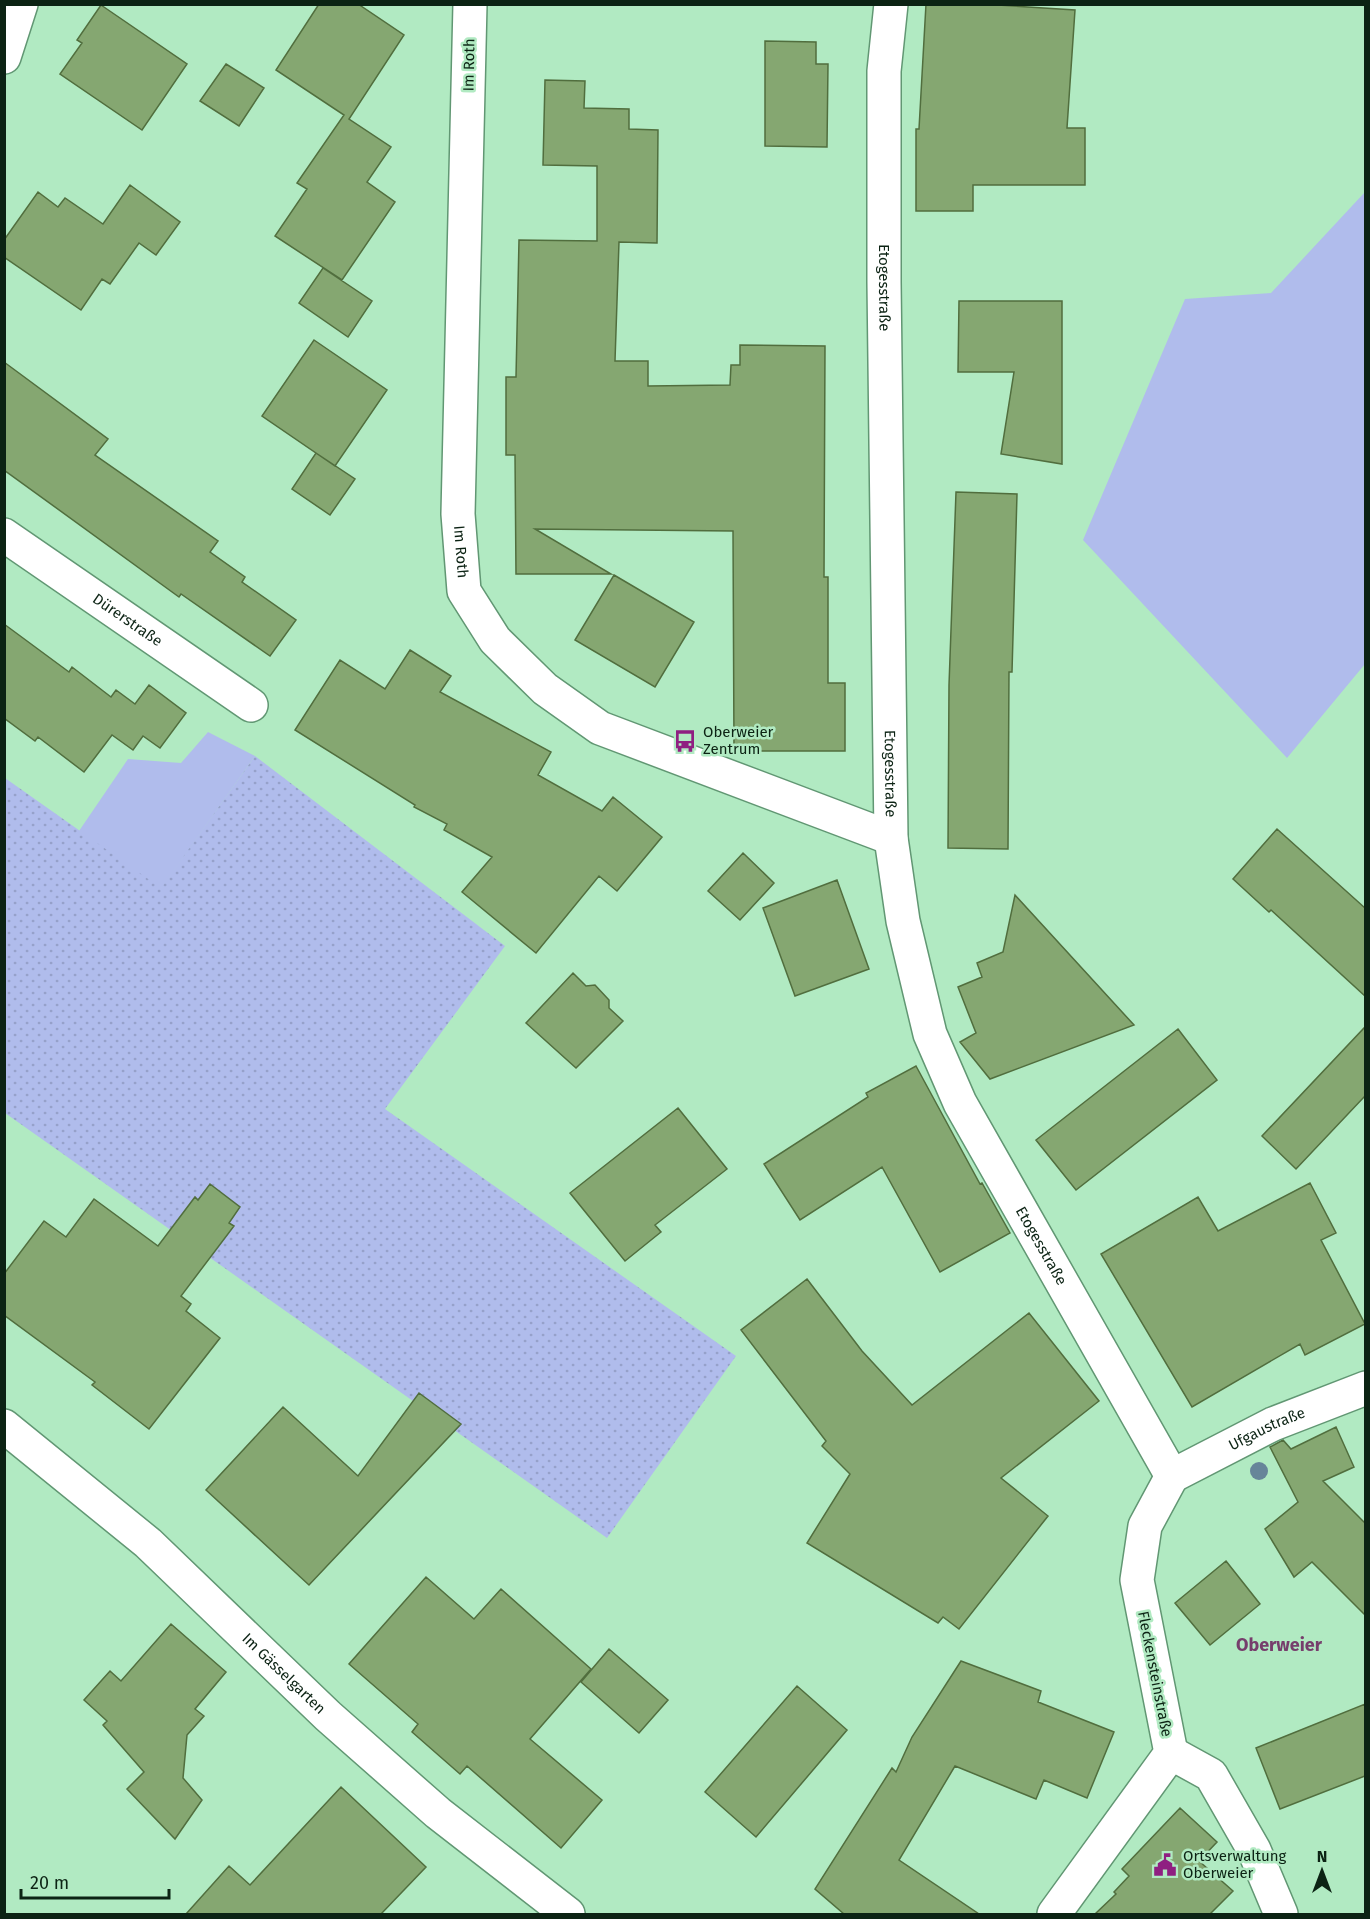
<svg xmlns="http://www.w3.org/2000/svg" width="1370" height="1919" font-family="'Fira Sans',sans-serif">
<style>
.green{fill:#b0bcec}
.garden{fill:url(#garden-dots)}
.building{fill:#85a771;stroke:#516e3e;stroke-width:1.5}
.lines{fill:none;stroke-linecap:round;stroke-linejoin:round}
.street-casing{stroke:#619773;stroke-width:36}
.street{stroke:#fff;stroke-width:33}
.tree{fill:#678599}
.labels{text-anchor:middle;stroke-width:5;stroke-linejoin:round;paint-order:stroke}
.street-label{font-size:15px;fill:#0c2314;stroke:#b1eac2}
.poi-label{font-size:15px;fill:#0c2314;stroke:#b1eac2;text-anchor:start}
.quarter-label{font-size:18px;font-weight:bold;fill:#763e6c;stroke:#b1eac2}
</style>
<defs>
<pattern id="garden-dots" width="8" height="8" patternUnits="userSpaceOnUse" patternTransform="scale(1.5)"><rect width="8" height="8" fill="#b0bcec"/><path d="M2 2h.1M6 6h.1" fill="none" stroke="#96a1ca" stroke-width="1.8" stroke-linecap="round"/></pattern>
</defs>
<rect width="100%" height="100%" fill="#b1eac2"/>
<path class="green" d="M 1365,192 L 1365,664 L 1287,758 L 1083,540 L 1185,299 L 1271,293 Z
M 208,732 L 255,756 L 161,889 L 79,831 L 128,759 L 181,763 Z"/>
<path class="garden" d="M 255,756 L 505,946 L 385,1109 L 736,1356 L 607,1538 L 5,1113 L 5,778 L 161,888 Z"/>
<path class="building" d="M 319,4 L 358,4 L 404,35 L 349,119 L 391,147 L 367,182 L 395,202 L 342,280 L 275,236 L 307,189 L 297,183 L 344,115 L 276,70 Z
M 926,4 L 981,4 L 1075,10 L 1067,128 L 1085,128 L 1085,185 L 973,185 L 973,211 L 916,211 L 916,129 L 919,129 Z
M 101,5 L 187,64 L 142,130 L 60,74 L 82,43 L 77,40 Z
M 765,41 L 816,42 L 816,64 L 828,64 L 827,147 L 765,146 Z
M 226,64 L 264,88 L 239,126 L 200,101 Z
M 545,80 L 585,81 L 584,108 L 629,109 L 629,129 L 658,130 L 657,243 L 619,242 L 615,361 L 648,361 L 648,386 L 730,385 L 731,365 L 740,365 L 740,345 L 825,346 L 824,577 L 828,577 L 828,683 L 845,683 L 845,751 L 734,751 L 733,531 L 535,529 L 611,574 L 516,574 L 515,455 L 506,455 L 506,377 L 516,377 L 519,240 L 597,241 L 597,166 L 543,165 Z
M 130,185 L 180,222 L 156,255 L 139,243 L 110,284 L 102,279 L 81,310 L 4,257 L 4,240 L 38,192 L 58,207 L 65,198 L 103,224 Z
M 323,268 L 372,301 L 348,337 L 299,303 Z
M 959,301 L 1062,301 L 1062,464 L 1001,454 L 1014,372 L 958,372 Z
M 314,340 L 387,390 L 335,466 L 262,416 Z
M 4,362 L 108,439 L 95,455 L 218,541 L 210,552 L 245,577 L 242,582 L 296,620 L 270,656 L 181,594 L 179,597 L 4,470 Z
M 316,453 L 355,479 L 330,515 L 292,489 Z
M 956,492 L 1017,494 L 1012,672 L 1009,672 L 1008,849 L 948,848 L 949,685 Z
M 614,575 L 694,622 L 655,687 L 575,640 Z
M 4,624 L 69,672 L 72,667 L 111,697 L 116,690 L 135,704 L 149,685 L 186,713 L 160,748 L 143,736 L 133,750 L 112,735 L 84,772 L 38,737 L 35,741 L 4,718 Z
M 410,650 L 451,676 L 440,692 L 551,752 L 538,775 L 602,811 L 613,797 L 662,837 L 617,891 L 599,876 L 536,953 L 462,892 L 492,857 L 444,830 L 447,824 L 414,807 L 415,805 L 295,730 L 340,660 L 385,689 Z
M 1277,829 L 1365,908 L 1365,996 L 1271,910 L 1269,912 L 1233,879 Z
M 743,853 L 774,883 L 740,920 L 708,891 Z
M 837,880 L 869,969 L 795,996 L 763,908 Z
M 1015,895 L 1134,1025 L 990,1079 L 960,1042 L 976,1033 L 958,987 L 982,977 L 977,963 L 1003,952 Z
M 573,973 L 586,986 L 595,985 L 609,1000 L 609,1008 L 623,1021 L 576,1068 L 526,1023 Z
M 1365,1027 L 1365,1096 L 1296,1169 L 1262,1136 Z
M 1178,1029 L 1217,1080 L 1076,1190 L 1036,1140 Z
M 916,1066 L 980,1184 L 982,1183 L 1010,1233 L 940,1272 L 882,1167 L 800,1220 L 764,1164 L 868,1097 L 866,1093 Z
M 678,1108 L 727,1169 L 655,1225 L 661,1232 L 625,1261 L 570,1193 Z
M 1310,1183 L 1336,1233 L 1321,1240 L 1365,1324 L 1305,1355 L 1300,1344 L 1192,1407 L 1101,1254 L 1198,1197 L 1218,1231 Z
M 210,1184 L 240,1207 L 229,1223 L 234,1226 L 181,1296 L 191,1304 L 186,1311 L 220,1338 L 149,1429 L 92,1385 L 95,1382 L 4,1315 L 4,1274 L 44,1221 L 66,1237 L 94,1199 L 158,1246 L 195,1197 L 198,1200 Z
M 807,1279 L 862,1351 L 912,1405 L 1029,1313 L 1099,1401 L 1001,1478 L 1048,1516 L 959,1629 L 943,1617 L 938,1623 L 807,1543 L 850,1474 L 822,1446 L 826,1441 L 741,1330 Z
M 419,1393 L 461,1424 L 309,1585 L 206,1490 L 283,1407 L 358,1476 Z
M 1336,1427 L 1354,1467 L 1323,1481 L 1365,1523 L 1365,1615 L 1312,1562 L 1294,1577 L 1265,1529 L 1298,1502 L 1270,1447 L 1283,1440 L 1291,1449 Z
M 1226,1561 L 1260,1604 L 1210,1645 L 1175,1603 Z
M 426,1577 L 474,1619 L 501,1589 L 591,1669 L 530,1739 L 602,1800 L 561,1848 L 467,1766 L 460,1774 L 412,1732 L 418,1724 L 349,1664 Z
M 171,1624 L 226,1672 L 195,1709 L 204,1716 L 187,1735 L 183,1778 L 202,1800 L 175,1839 L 127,1789 L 144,1772 L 103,1725 L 107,1721 L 84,1700 L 110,1671 L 121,1681 Z
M 609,1649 L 668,1700 L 639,1733 L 581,1682 Z
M 961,1661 L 1041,1691 L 1038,1702 L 1114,1732 L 1087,1798 L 1044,1780 L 1036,1799 L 955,1766 L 899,1860 L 979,1914 L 844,1914 L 815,1889 L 892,1768 L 896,1772 L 912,1737 Z
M 797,1686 L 847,1730 L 756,1837 L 705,1792 Z
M 1365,1704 L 1365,1776 L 1280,1809 L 1256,1748 Z
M 341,1787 L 426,1867 L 381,1914 L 186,1914 L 229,1866 L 250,1885 Z
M 1180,1808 L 1217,1842 L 1199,1861 L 1233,1891 L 1210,1914 L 1095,1914 L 1116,1894 L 1114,1892 L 1129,1876 L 1122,1869 Z"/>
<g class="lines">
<g class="street-casing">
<g id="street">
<path id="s1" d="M 470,4 L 458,514 L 464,591 L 495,640 L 545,689 L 600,728 L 891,838"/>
<path id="s2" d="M 891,4 L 884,71 L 884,282 L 891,838 L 903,921 L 930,1034 L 960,1103 L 1172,1476"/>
<path d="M 4,57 L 21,4"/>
<path id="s3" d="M 4,535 L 251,705"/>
<path id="s4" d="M 4,1426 L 148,1543 L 328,1716 L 438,1813 L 568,1914"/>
<path id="s5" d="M 1172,1476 L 1273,1424 L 1366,1388"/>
<path d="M 1171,1753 L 1211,1775 L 1254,1850 L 1281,1914"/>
<path d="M 1054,1914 L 1171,1753 L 1137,1580 L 1145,1526 L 1172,1476"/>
</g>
</g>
<use href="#street" class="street"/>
</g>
<circle class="tree" cx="1259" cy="1471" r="9"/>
<defs>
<g id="bus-bare" transform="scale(1.8)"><path d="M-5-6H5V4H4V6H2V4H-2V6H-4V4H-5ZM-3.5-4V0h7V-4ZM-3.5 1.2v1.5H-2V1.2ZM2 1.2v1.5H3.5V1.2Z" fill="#8f1f81" stroke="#b1eac2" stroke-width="2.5" paint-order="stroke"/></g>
<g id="civic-bare" transform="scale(1.8)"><path d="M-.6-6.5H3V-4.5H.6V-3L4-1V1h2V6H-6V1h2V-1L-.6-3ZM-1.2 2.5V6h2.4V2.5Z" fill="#8f1f81" stroke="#b1eac2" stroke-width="2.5" paint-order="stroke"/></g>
</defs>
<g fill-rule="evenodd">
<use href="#bus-bare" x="685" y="741"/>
<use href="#civic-bare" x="1165" y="1865"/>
</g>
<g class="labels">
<g class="street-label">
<text transform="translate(469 65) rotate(-89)" y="5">Im Roth</text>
<text dy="5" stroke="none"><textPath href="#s2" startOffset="284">Etogesstraße</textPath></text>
<text dy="5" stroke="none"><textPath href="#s1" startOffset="548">Im Roth</textPath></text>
<text dy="5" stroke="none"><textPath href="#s3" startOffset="150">Dürerstraße</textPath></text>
<text dy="5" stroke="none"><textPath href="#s2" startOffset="770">Etogesstraße</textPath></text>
<text dy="5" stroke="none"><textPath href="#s2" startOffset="1274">Etogesstraße</textPath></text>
<text dy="5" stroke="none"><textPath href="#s5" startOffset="106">Ufgaustraße</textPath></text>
<text dy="5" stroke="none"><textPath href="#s4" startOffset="374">Im Gässelgarten</textPath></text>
<text transform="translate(1155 1674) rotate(79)" y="5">Fleckensteinstraße</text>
</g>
<g class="poi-label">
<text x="703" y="737">Oberweier<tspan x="703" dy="17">Zentrum</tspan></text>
<text x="1183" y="1861">Ortsverwaltung<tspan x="1183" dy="17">Oberweier</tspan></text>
</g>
<g class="quarter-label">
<text x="1279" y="1651">Oberweier</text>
</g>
</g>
<rect width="1370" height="1919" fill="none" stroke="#0c2314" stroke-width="12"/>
<g transform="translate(1322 1871)" stroke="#b1eac2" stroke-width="4.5" paint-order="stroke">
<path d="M0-4.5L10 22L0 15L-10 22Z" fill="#0c2314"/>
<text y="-9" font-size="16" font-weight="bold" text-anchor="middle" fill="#0c2314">N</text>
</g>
<path d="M21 1889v9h148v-9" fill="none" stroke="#0c2314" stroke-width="3"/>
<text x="30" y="1889" font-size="18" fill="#0c2314" stroke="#b1eac2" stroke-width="4.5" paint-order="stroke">20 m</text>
</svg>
